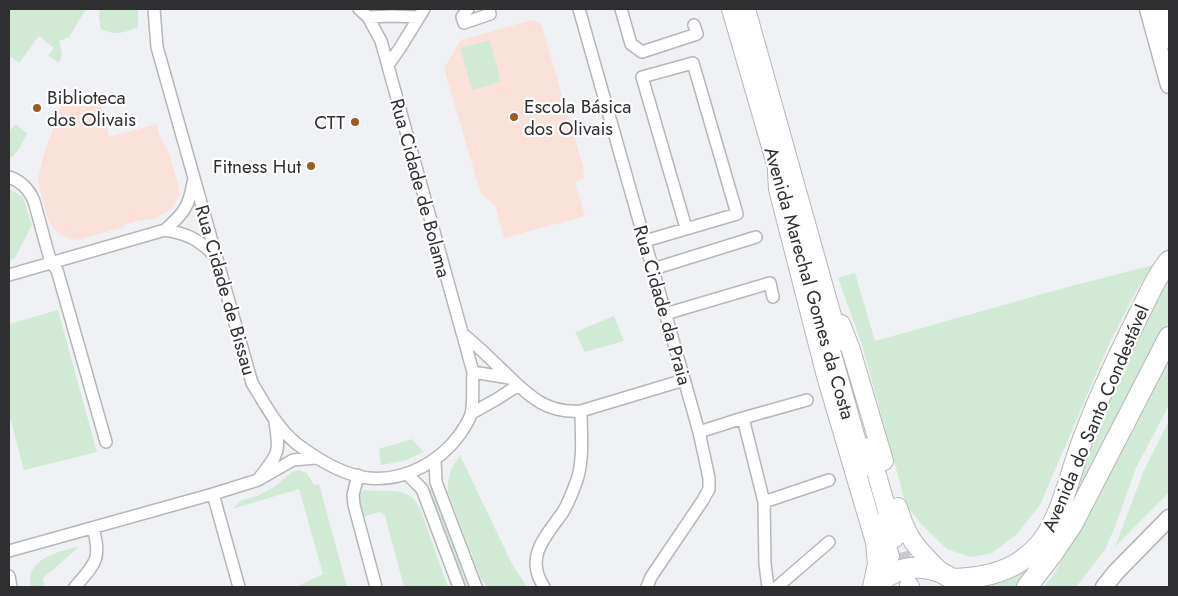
<svg xmlns="http://www.w3.org/2000/svg" width="1178" height="596" font-family="Jost,sans-serif">
<style>
.education{fill:#fae1d9}
.green{fill:#d1ead5}
.lines{fill:none;stroke-linecap:round;stroke-linejoin:round}
.primary-tunnel{stroke:#c9cacd;stroke-width:18;stroke-dasharray:18 9;stroke-linecap:butt}
.street-casing{stroke:#b5b6b9;stroke-width:14}
.secondary-casing{stroke:#b5b6b9;stroke-width:19}
.primary-casing{stroke:#b5b6b9;stroke-width:20}
.highway-casing{stroke:#b5b6b9;stroke-width:22}
.street{stroke:#fff;stroke-width:11}
.secondary{stroke:#fff;stroke-width:16}
.primary{stroke:#fff;stroke-width:18}
.highway{stroke:#fff;stroke-width:20}
.poi-dot{fill:#9b5c24;stroke:#fefefe;stroke-width:2}
.labels{text-anchor:middle;stroke-width:4.5;stroke-linejoin:round;paint-order:stroke}
.poi-label{font-size:19px;fill:#2f2f31;stroke:#fefefe;text-anchor:start}
.street-label{font-size:19px;fill:#2f2f31;stroke:#fefefe}
</style>
<rect width="100%" height="100%" fill="#f0f1f4"/>
<path class="education" d="M 532,20 L 541,24 L 583,166 L 584,178 L 575,183 L 585,216 L 504,238 L 495,205 L 481,194 L 444,68 L 461,40 Z
M 97,92 L 109,137 L 157,124 L 159,134 L 169,153 L 179,187 L 179,195 L 171,209 L 156,218 L 137,221 L 124,225 L 124,227 L 76,240 L 59,235 L 52,226 L 46,214 L 38,179 L 44,154 L 62,103 Z"/>
<path class="green" d="M 9,9 L 86,9 L 69,37 L 59,41 L 62,54 L 59,63 L 48,55 L 54,48 L 39,36 L 19,63 L 10,56 L 9,58 Z
M 100,9 L 138,9 L 138,27 C 124,33 115,36 101,29 L 99,18 Z
M 490,40 L 501,82 L 472,90 L 460,48 Z
M 15,124 L 27,133 C 22,143 19,153 9,158 L 9,132 Z
M 9,189 L 23,197 L 32,225 L 15,258 L 9,260 Z
M 1153,265 L 1138,288 L 1109,344 L 1040,505 L 1017,534 L 992,553 L 970,557 L 947,549 L 923,526 L 906,505 L 862,345 L 838,278 L 855,273 L 875,341 L 1064,288 Z
M 1169,278 L 1169,329 L 1083,491 L 1020,587 L 991,587 L 989,584 L 1027,566 L 1099,415 L 1139,333 Z
M 58,310 L 97,452 L 24,470 L 9,414 L 9,324 Z
M 614,316 L 624,341 L 585,352 L 575,332 Z
M 1169,359 L 1169,405 L 1136,468 L 1116,524 L 1105,550 L 1076,587 L 1044,587 L 1054,574 L 1074,538 Z
M 1169,421 L 1169,492 L 1115,547 L 1144,470 Z
M 412,439 L 424,452 L 404,461 L 381,465 L 379,449 Z
M 460,455 L 512,564 L 527,587 L 487,587 L 481,579 L 448,492 C 447,476 451,468 460,455 Z
M 299,470 L 307,473 L 314,485 L 319,484 L 347,587 L 296,587 L 323,574 L 299,489 L 232,509 L 242,500 L 257,496 L 274,487 L 293,471 Z
M 432,488 L 468,587 L 465,587 L 429,489 Z
M 364,490 C 385,493 408,484 420,508 L 448,587 L 404,587 L 385,516 L 380,512 L 362,517 L 358,503 L 359,495 Z
M 77,547 L 79,547 L 43,578 L 44,586 L 31,587 C 24,560 57,552 77,547 Z"/>
<g class="lines">
<path class="primary-tunnel" d="M 900,553 L 908,582"/>
<g class="street-casing">
<path id="street" d="M 154,9 L 157,47 L 252,383 C 265,404 277,428 297,444 C 317,459 343,475 368,478 C 404,482 440,462 460,434 C 464,428 469,421 471,414 C 474,404 472,384 473,372 L 381,41 L 368,17 L 359,9
M 468,9 L 462,17 L 464,23 L 490,14 L 489,9
M 579,9 L 699,432 L 709,478 L 709,489 L 703,500 L 651,577 L 647,587
M 621,9 L 631,44 L 642,52 L 697,34 L 694,25
M 368,17 L 393,16 L 419,17
M 388,65 L 400,48 L 424,9
M 9,177 C 21,181 29,189 34,201 L 51,263 L 57,270 L 106,442
M 165,230 C 188,234 198,239 215,256
M 645,241 L 737,214 L 693,63 L 642,77 L 686,228
M 653,269 L 756,237
M 9,275 L 165,230 C 184,213 189,207 193,182
M 665,314 L 770,283 L 773,297
M 462,333 C 475,344 487,355 499,367 C 525,391 542,414 581,411 L 684,380
M 473,372 L 509,378
M 472,413 L 497,399 L 517,386
M 743,418 L 807,400
M 699,432 L 743,418 L 764,502 L 765,564 L 768,587
M 435,461 L 436,482 L 476,587
M 407,474 L 422,489 L 459,587
M 358,475 L 353,495 L 354,505 L 376,587
M 260,477 C 279,453 280,452 275,422
M 213,494 L 239,587
M 764,502 L 829,480
M 9,551 L 213,494 L 258,480 L 293,460 L 316,458
M 9,576 L 11,587
M 75,587 C 95,564 102,559 93,528
M 544,587 C 524,557 546,536 563,512 C 569,502 573,491 577,480 C 584,458 581,433 581,411
M 777,587 L 829,542"/>
</g>
<g class="secondary-casing">
<path id="secondary" d="M 1148,9 L 1169,85
M 1160,9 L 1169,40
M 1104,587 L 1116,572 L 1169,518"/>
</g>
<g class="primary-casing">
<path id="primary" d="M 731,9 L 778,171 L 783,183
M 746,9 L 839,341
M 841,324 L 851,350 L 884,461
M 824,326 L 864,467
M 869,447 L 895,538
M 898,507 C 908,541 917,548 941,572
M 880,523 L 890,556
M 909,585 L 910,587"/>
</g>
<g class="highway-casing">
<path id="highway" d="M 778,171 L 779,189 L 827,376 L 876,542 L 878,564 L 873,587
M 953,579 C 986,578 1016,571 1039,545 C 1059,522 1069,479 1079,450 C 1095,404 1117,358 1139,314 C 1148,297 1156,276 1169,261
M 876,587 C 899,560 937,563 962,587
M 1027,587 L 1053,553 L 1072,525 L 1169,337"/>
</g>
<use href="#street" class="street"/>
<use href="#secondary" class="secondary"/>
<use href="#primary" class="primary"/>
<use href="#highway" class="highway"/>
</g>
<g class="poi-dot">
<circle cx="37" cy="108" r="5"/>
<circle cx="514" cy="117" r="5"/>
<circle cx="355" cy="122" r="5"/>
<circle cx="311" cy="166" r="5"/>
</g>
<g class="labels">
<g class="poi-label">
<text x="47" y="104">Biblioteca<tspan x="47" dy="22">dos Olivais</tspan></text>
<text x="524" y="113">Escola Básica<tspan x="524" dy="22">dos Olivais</tspan></text>
<text x="345" y="129" text-anchor="end">CTT</text>
<text x="301" y="173" text-anchor="end">Fitness Hut</text>
</g>
<g class="street-label">
<text transform="translate(421 188) rotate(75)" y="7">Rua Cidade de Bolama</text>
<text transform="translate(810 283) rotate(74)" y="7">Avenida Marechal Gomes da Costa</text>
<text transform="translate(226 290) rotate(74)" y="7">Rua Cidade de Bissau</text>
<text transform="translate(663 305) rotate(74)" y="7">Rua Cidade da Praia</text>
<text transform="translate(1095 418) rotate(-67)" y="7">Avenida do Santo Condestável</text>
</g>
</g>
<rect width="1178" height="596" fill="none" stroke="#2f2f31" stroke-width="20"/>
</svg>
